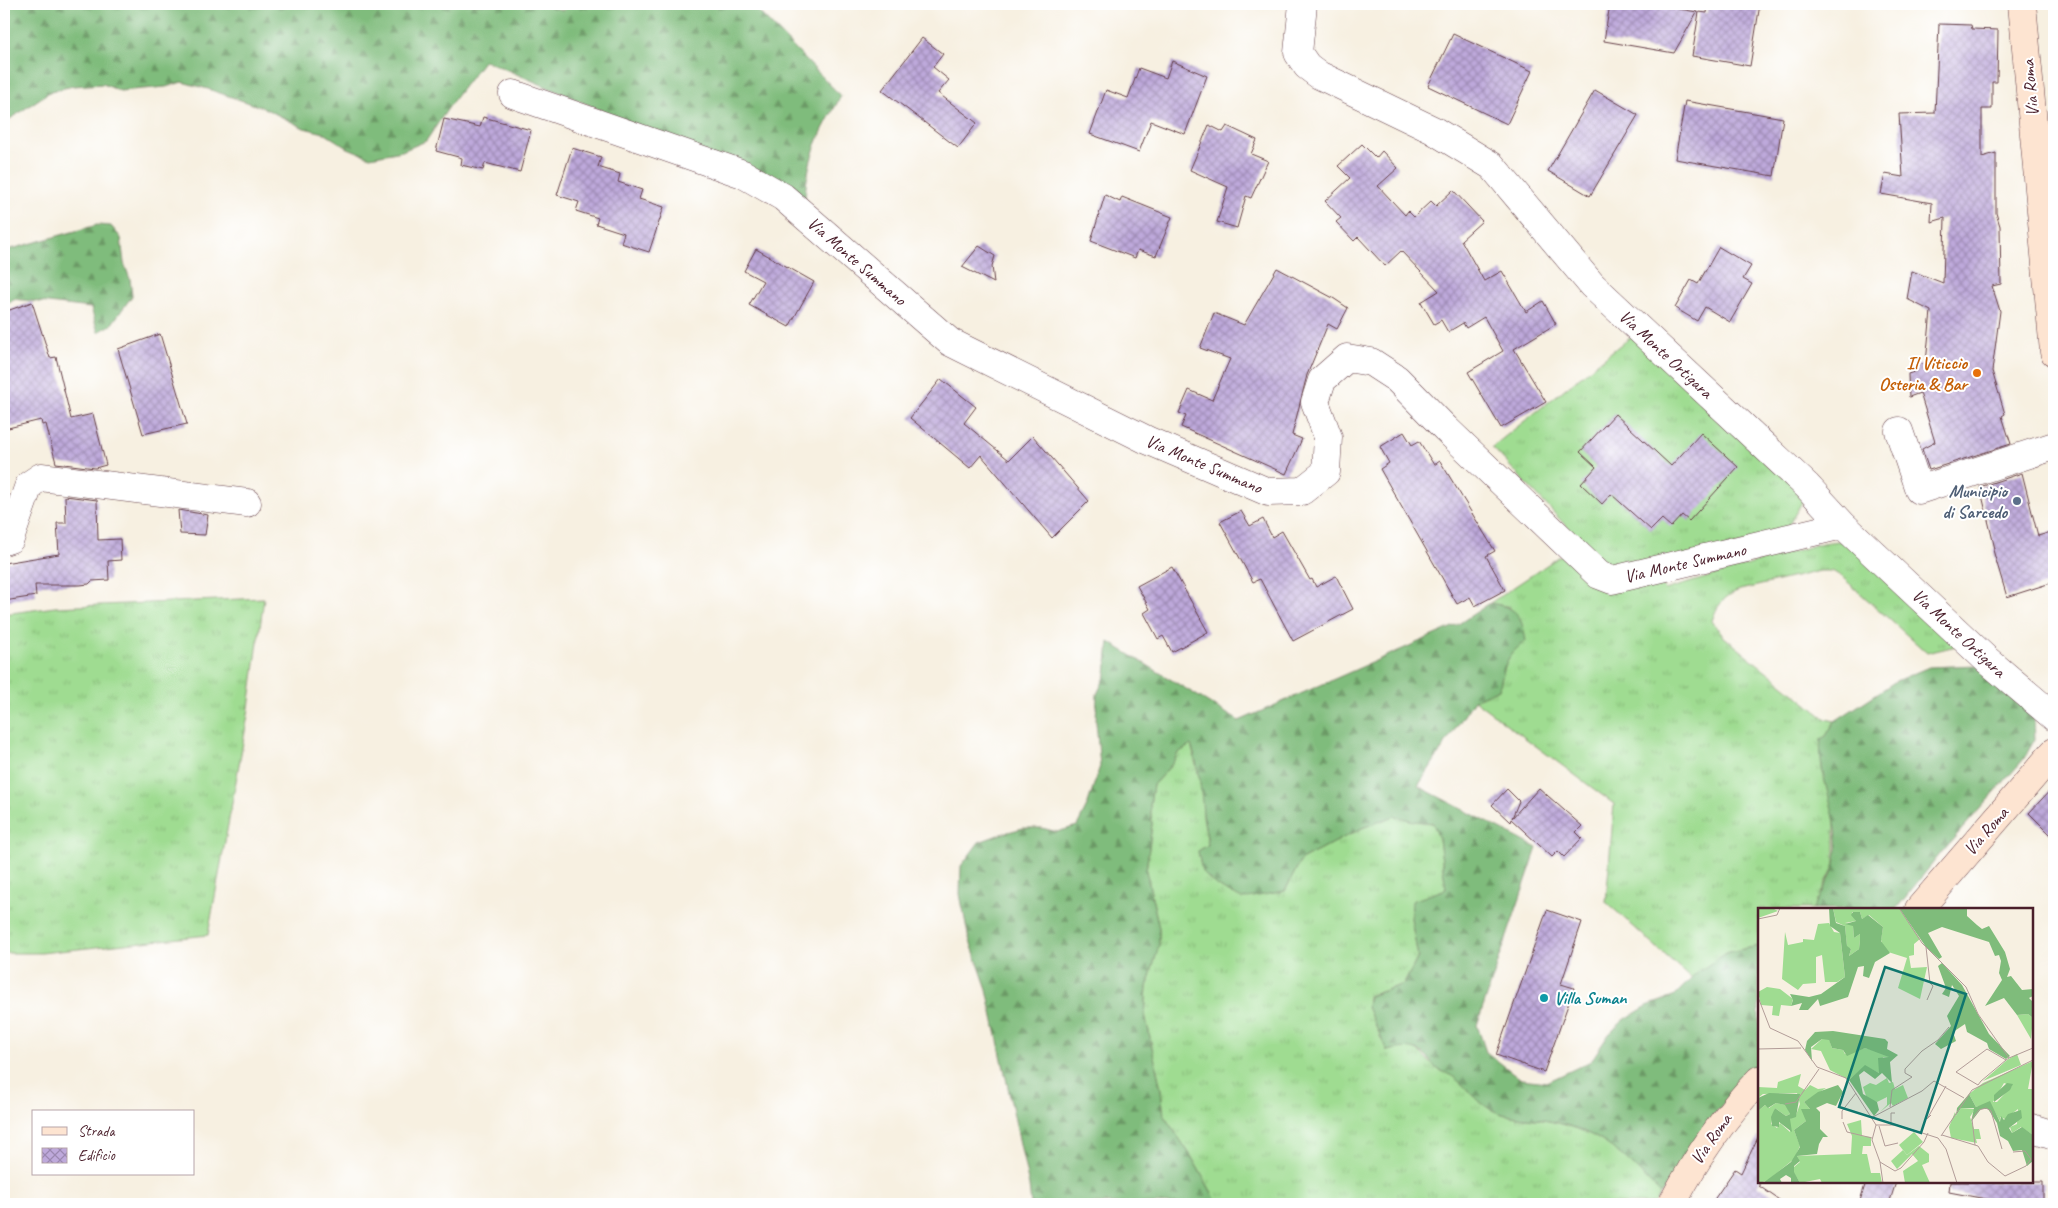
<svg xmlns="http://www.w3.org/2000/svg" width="2058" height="1208" font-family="Caveat,sans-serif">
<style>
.grass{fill:url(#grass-tufts);stroke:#747e5e}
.forest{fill:url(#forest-firs);stroke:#646e53}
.building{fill:url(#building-cross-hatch)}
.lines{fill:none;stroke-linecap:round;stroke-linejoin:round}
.street-casing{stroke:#643e46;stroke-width:29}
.secondary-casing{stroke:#643e46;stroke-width:29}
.street{stroke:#fff;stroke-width:28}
.secondary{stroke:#fde4d1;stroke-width:28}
.food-dot{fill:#e8710a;stroke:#fff;stroke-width:2}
.service-dot{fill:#5c6f8a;stroke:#fff;stroke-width:2}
.culture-dot{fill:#0f9aa8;stroke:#fff;stroke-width:2}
.labels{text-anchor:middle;stroke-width:4;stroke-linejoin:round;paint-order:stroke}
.street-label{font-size:18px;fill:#4a1f2b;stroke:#fff}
.food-label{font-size:18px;font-weight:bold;fill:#c56008;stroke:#fff;text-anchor:end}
.service-label{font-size:18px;font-weight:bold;fill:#4e5e75;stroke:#fff;text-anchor:end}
.culture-label{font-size:18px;font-weight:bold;fill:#0d838f;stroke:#fff;text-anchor:start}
.inset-road{fill:none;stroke:#b29c98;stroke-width:1}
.view{fill:#0f766e;fill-opacity:0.15;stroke:#0f766e;stroke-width:2.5}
.inset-edge{fill:none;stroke:#4a1f2b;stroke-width:2.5}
</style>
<defs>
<pattern id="grass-tufts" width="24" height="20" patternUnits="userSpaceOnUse" patternTransform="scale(1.25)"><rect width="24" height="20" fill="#9fdc91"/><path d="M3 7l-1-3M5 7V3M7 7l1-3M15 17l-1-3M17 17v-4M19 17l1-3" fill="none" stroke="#8abc7d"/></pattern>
<pattern id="forest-firs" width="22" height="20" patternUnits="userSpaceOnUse" patternTransform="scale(1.25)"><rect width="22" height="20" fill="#7fbc7b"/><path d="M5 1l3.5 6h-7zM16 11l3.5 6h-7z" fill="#6a9865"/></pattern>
<pattern id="building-cross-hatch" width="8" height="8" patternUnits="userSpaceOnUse" patternTransform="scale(1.25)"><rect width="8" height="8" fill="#bea9db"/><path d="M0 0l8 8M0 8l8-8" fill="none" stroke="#9c89b2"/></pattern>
</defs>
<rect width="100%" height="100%" fill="#fff"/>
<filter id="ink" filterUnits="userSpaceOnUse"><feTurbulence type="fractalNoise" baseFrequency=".02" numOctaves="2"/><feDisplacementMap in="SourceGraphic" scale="10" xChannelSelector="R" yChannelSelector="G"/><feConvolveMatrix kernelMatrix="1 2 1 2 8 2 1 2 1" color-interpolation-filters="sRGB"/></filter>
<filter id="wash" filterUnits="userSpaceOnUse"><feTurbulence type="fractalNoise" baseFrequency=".0096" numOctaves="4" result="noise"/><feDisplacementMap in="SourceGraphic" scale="20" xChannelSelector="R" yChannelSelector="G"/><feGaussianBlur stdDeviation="1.12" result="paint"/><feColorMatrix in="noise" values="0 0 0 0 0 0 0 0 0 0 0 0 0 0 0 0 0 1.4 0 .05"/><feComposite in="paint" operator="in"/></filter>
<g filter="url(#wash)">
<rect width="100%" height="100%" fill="#f7f0e1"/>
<path class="grass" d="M 1640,329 L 1809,490 L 1783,535 L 1654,563 L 1665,590 L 1822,543 L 1838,541 L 1852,545 L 1956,646 L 1927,653 L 1841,576 L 1832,571 L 1820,571 L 1740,590 C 1725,595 1716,606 1712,621 L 1723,636 L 1826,719 L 1835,721 L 1826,736 L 1831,798 L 1835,815 L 1835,865 L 1813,909 L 1759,909 L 1759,946 L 1728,952 L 1692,979 L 1606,902 L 1614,804 L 1474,700 L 1499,689 L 1506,661 L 1512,651 L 1510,607 L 1490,603 L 1581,542 L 1492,447 Z
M 264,598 L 248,715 L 208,935 L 41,953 L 4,953 L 4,614 L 55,607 Z
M 1191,744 L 1203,794 L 1203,816 L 1208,845 L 1198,851 L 1202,872 L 1217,886 L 1285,891 L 1301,860 L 1362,828 L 1395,815 L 1414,821 L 1433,823 L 1439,839 L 1446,889 L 1432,895 L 1411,918 L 1418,957 L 1404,984 L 1368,996 L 1367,1007 L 1387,1051 C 1393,1050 1400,1047 1406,1047 C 1420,1048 1426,1060 1436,1068 C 1442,1072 1451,1074 1456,1078 C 1468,1088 1477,1100 1490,1109 C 1508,1119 1529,1117 1549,1121 C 1602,1131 1625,1157 1661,1194 L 1654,1204 L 1226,1204 L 1216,1200 L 1191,1156 L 1164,1116 L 1161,1090 L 1145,1014 L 1147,987 L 1159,945 L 1159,928 L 1146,871 L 1152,824 L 1150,805 L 1153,785 L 1172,764 L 1178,753 Z"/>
<path class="forest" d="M 4,4 L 539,4 L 563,10 L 573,4 L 751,4 L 841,96 C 820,134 808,153 805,198 L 484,60 L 455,98 L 426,141 L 402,151 L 370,157 L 348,148 L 324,133 L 304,128 L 264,108 L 208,89 L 182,82 L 166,87 L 120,91 L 103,84 L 73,86 L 51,91 L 4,123 Z
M 97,225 L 111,226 L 121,238 L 124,263 L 130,279 L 132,296 L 111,325 L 98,332 L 91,308 L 14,299 L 4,306 L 4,251 Z
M 1490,603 C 1518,608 1521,614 1526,641 C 1505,656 1505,665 1499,689 L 1474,700 L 1418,786 L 1537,848 L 1477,1025 L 1486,1052 L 1521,1079 L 1547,1082 L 1591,1061 L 1609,1034 L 1624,1020 L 1647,1006 L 1673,997 L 1699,971 L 1728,952 L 1759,946 L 1759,1062 L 1717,1111 L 1661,1194 C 1625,1157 1602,1131 1549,1121 C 1530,1117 1509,1119 1490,1109 C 1477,1101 1468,1089 1456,1079 C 1451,1074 1442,1072 1436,1068 C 1431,1064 1429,1057 1424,1054 C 1411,1046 1401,1048 1387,1051 L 1367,1007 L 1369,996 L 1404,984 L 1418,957 L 1411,918 L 1412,901 L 1446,889 L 1439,839 L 1433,823 L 1414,821 L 1395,816 L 1362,828 L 1301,860 L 1285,891 L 1242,899 L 1217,886 L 1202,872 L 1198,851 L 1208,845 C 1207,834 1204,824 1203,814 C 1201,790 1199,767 1191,745 L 1178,753 L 1172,764 L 1153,785 L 1150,805 L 1152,824 L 1146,871 L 1159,928 L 1159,945 L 1147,987 L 1145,1014 L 1161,1090 L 1164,1116 L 1191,1156 L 1216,1200 L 1226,1204 L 1031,1204 L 1029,1186 L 987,989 L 968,935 L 960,894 L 961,866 L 979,842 L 1001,834 L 1023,828 L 1042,828 L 1057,832 L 1077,826 L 1087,806 L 1100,766 L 1096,722 L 1097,694 L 1106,675 L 1109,642 L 1239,721 L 1457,625 Z
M 1978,665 L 2030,709 L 2034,720 L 2035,739 L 2023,760 L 1941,853 L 1896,909 L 1813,909 C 1819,896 1832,877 1835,864 C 1845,820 1816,781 1821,739 L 1826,736 L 1835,721 L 1896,681 L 1929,667 Z"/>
<g id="blocks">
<path class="building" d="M 1610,4 L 1650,4 L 1697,12 L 1674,53 L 1604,41 Z
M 1708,4 L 1760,4 L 1750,66 L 1692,56 L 1699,12 L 1707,13 Z
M 1939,24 L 1971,25 L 1972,29 L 1998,30 L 1997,82 L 1992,82 L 1992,109 L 1982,109 L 1982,157 L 1996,153 L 1996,213 L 2000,226 L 2001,284 L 1992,286 L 2000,311 L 1992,371 L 2005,414 L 2002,416 L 2011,444 L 1929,470 L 1922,449 L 1935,442 L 1920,393 L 1909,397 L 1908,374 L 1917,371 L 1915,366 L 1926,363 L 1931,311 L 1907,299 L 1912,271 L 1943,283 L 1945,218 L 1931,222 L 1932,203 L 1881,194 L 1885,174 L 1903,177 L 1899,114 L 1935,113 Z
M 1453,34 L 1532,71 L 1507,124 L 1428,86 Z
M 922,38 L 943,54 L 933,67 L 949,80 L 938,93 L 977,123 L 958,148 L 882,90 Z
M 1172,61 L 1207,76 L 1185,134 L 1151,121 L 1139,152 L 1090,134 L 1106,90 L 1128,98 L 1139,68 L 1166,78 Z
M 1595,90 L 1638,115 L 1590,196 L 1548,171 Z
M 1685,101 L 1783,118 L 1774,176 L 1675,159 Z
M 483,117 L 531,130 L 520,172 L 485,163 L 483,170 L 461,165 L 462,158 L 436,151 L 444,119 L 480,127 Z
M 1209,125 L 1223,132 L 1227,126 L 1257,140 L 1251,154 L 1268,161 L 1251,198 L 1246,196 L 1237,228 L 1217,222 L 1228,187 L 1190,170 Z
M 1362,144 L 1376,158 L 1382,151 L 1398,168 L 1378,186 L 1405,215 L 1408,211 L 1414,217 L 1431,201 L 1436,206 L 1453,190 L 1482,221 L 1461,240 L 1484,281 L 1502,271 L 1526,312 L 1543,301 L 1556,324 L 1514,349 L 1546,402 L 1501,428 L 1468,372 L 1503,351 L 1484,317 L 1466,328 L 1463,323 L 1448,332 L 1441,320 L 1434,324 L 1421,302 L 1439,291 L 1401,251 L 1385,266 L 1358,237 L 1354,241 L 1336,222 L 1341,218 L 1325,201 L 1350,178 L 1338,166 Z
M 572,148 L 601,157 L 598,167 L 620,174 L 618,182 L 642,190 L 639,199 L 664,207 L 649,252 L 621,243 L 624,233 L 596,224 L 598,218 L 576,211 L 579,202 L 557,195 Z
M 1105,195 L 1120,202 L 1122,197 L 1172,217 L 1156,256 L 1138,250 L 1135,258 L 1091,241 Z
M 979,246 L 995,256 L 992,266 L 994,283 L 962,267 Z
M 1719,247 L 1751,266 L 1743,279 L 1752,284 L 1730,322 L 1705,307 L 1697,321 L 1675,308 L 1691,280 L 1698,284 Z
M 756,249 L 814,282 L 789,327 L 749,305 L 763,281 L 744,271 Z
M 1277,268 L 1333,298 L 1348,308 L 1337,329 L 1328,324 L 1307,375 L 1292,435 L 1302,439 L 1286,474 L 1181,427 L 1186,416 L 1179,413 L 1189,390 L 1212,400 L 1230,359 L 1200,348 L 1214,313 L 1244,325 Z
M 32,302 L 50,358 L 56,357 L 71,419 L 93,414 L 106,465 L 95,468 L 56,463 L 46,424 L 42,425 L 41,420 L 4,429 L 4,312 Z
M 160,334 L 187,424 L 143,434 L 118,349 Z
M 941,379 L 976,407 L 964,423 L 1009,460 L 1033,436 L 1089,501 L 1052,538 L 981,455 L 970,468 L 910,418 Z
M 1615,414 L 1671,466 L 1701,433 L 1738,467 L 1689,521 L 1682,515 L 1671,527 L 1662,519 L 1651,530 L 1611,494 L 1602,504 L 1581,484 L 1596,467 L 1580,452 Z
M 1404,432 L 1412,445 L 1419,441 L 1434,465 L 1440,461 L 1495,551 L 1486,556 L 1505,590 L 1475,606 L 1470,597 L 1457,604 L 1380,469 L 1389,463 L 1380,447 Z
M 2022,473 L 2038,536 L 2054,531 L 2054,582 L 2007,597 L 1993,550 L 1995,549 L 1980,487 Z
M 65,496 L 97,500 L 98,540 L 120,539 L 121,560 L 108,561 L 109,580 L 92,581 L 89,584 L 80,585 L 35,585 L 36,596 L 4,601 L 4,563 L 59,554 L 57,523 L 66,523 Z
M 178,510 L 208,515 L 205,535 L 180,534 Z
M 1241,511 L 1250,526 L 1263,519 L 1272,537 L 1282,531 L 1310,580 L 1312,579 L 1316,587 L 1336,576 L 1353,609 L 1293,641 L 1260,579 L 1253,582 L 1220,522 Z
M 1172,567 L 1208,632 L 1172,652 L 1163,636 L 1158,639 L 1144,613 L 1150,609 L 1137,586 Z
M 2054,786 L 2054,838 L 2029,813 Z
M 1539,788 L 1582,826 L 1576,832 L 1582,838 L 1564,857 L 1558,851 L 1552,857 L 1511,819 L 1510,822 L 1492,805 L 1507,789 L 1519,801 L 1512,818 Z
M 1547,910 L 1582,922 L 1561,984 L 1574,988 L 1544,1072 L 1496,1055 Z
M 1759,1135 L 1759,1186 L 1785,1204 L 1711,1204 L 1735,1169 L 1741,1173 Z
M 1866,1182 L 1896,1182 L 1889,1204 L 1859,1204 Z
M 1950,1182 L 2043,1182 L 2043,1204 L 1991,1204 L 1991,1200 L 1949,1192 Z"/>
</g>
</g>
<g filter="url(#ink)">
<use href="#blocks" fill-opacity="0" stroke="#643e46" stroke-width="1"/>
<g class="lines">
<g class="street-casing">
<path id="street" d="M 1303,4 L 1298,53 L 1307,66 L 1319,75 L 1433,130 L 1492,166 L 1592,285 L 1807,486 L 1843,525 L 1987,660 L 2054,717
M 513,94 L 743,174 L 783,197 L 950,342 L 1147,440 L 1268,492 L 1302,491 L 1326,472 L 1328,437 L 1315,402 L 1322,380 L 1347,358 L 1371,362 L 1397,379 L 1446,429 L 1599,575 L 1612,580 L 1843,525
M 1899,431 L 1919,490 L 2054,446
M 4,541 L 10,539 L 29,485 L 41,477 L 247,503
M 2032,1128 L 2054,1135"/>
</g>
<g class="secondary-casing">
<path id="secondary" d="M 2022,4 L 2054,352
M 1919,909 L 2054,752
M 1672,1204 C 1696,1158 1723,1117 1759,1080"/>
</g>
<use href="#street" class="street"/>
<use href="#secondary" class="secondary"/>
</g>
</g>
<circle class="food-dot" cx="1977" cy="373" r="5"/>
<circle class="service-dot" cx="2017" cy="501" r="5"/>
<circle class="culture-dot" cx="1544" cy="998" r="5"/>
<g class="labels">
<g class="street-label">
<text transform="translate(2030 88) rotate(-95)" y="6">Via Roma</text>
<text transform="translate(857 261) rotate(41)" y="6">Via Monte Summano</text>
<text transform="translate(1666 354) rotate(43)" y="6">Via Monte Ortigara</text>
<text transform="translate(1204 464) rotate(23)" y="6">Via Monte Summano</text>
<text transform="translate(1685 563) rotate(-13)" y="6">Via Monte Summano</text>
<text transform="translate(1959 633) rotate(43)" y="6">Via Monte Ortigara</text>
<text transform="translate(1986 831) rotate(-49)" y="6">Via Roma</text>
<text transform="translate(1711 1139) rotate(-55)" y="6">Via Roma</text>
</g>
<g class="food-label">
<text x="1967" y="369">Il Viticcio<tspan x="1967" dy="21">Osteria &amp; Bar</tspan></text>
</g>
<g class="service-label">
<text x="2007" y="497">Municipio<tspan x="2007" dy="21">di Sarcedo</tspan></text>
</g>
<g class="culture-label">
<text x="1554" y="1004">Villa Suman</text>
</g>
</g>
<g transform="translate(1758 908)">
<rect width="275" height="275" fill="#f7f0e1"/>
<path d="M 0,0 L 14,0 L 20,3 L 0,10 ZM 75,0 L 141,0 L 162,31 L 156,36 L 156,47 L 151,48 L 153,60 L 169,59 L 162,91 L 140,80 L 149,50 L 127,43 L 123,32 L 125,19 L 111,7 L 104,11 L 102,4 L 94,4 L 98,13 L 87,15 L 95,17 L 96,30 L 102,26 L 102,32 L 101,41 L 91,48 L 93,41 L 89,39 L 87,18 L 78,14 ZM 71,15 L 76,24 L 82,25 L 87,69 L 79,74 L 67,74 L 64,47 L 58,49 L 58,75 L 45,76 L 40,82 L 24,71 L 27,24 L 30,37 L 45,34 L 45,31 L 56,32 L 60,16 ZM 9,79 L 22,81 L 35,91 L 33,98 L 23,97 L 21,108 L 14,107 L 15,98 L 3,97 L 0,84 ZM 270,106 L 275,110 L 273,131 L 259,107 ZM 64,131 L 71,131 L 74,140 L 85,142 L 87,146 L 107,140 L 129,146 L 132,150 L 125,149 L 121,165 L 107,158 L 91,172 L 72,162 L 63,143 L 53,141 ZM 259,146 L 263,157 L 225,173 L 249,152 ZM 275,153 L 270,181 L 275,181 L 275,227 L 263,219 L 254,225 L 252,219 L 259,216 L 260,201 L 247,211 L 242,209 L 243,215 L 232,195 L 218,199 L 211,186 L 225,175 ZM 246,175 L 254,178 L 239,194 L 235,194 ZM 43,166 L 40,178 L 47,182 L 52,177 L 60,181 L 68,180 L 46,194 L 52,201 L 47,203 L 48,213 L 36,222 L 42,238 L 36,251 L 9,273 L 0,275 L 0,203 L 7,197 L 11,200 L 18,195 L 28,197 L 32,206 L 28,208 L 17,200 L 13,216 L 19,220 L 22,215 L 32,224 L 32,211 L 38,207 L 42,196 L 39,185 L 5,186 L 0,190 L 0,179 L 19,180 L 20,174 ZM 129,170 L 131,175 L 135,174 L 137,181 L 145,177 L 150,190 L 135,198 L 133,195 L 122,204 L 129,197 L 129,189 L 119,194 L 109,191 L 105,179 L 112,175 L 118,177 ZM 203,200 L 217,201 L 212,209 L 216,221 L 221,221 L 223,231 L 218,231 L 219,235 L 193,230 L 191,219 L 197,204 L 198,208 ZM 103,212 L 104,228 L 113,229 L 113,238 L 105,238 L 104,246 L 109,246 L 113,265 L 122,265 L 124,275 L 64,275 L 62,271 L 42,275 L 36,265 L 36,259 L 42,254 L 39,248 L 93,246 L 94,228 L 89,216 ZM 161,238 L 171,246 L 171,254 L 164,257 L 172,275 L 147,275 L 145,263 L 160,253 L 154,246 L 139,261 L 133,253 L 145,242 L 149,247 Z" fill="#9fdc91" fill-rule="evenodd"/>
<path d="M 71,0 L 75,0 L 78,15 L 87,18 L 89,38 L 93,41 L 91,48 L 101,41 L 102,32 L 102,26 L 96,30 L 95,18 L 87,16 L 98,13 L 93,7 L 95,4 L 102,4 L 104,11 L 110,7 L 125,19 L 123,33 L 132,45 L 117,54 L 111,70 L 105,68 L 106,58 L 100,59 L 90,89 L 62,98 L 60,91 L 50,102 L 41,102 L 44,95 L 33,98 L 35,92 L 32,86 L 51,89 L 63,86 L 87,69 L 82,25 L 72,18 ZM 141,0 L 209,0 L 209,8 L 219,17 L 224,21 L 231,18 L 247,44 L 252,61 L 249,69 L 253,68 L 264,82 L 275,81 L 275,88 L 271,90 L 275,94 L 275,110 L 270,106 L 259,107 L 246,90 L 227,98 L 244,72 L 241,65 L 243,53 L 241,47 L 237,48 L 231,34 L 184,19 L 170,25 L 184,49 L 181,51 L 168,39 ZM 184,55 L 204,77 L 231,126 L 252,148 L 248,151 L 231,141 L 229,135 L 209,124 L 207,116 L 195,124 L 198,133 L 183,141 L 177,136 L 193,118 L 189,108 L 201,88 L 194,77 L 191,89 L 184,86 L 188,80 L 180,58 ZM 75,123 L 127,131 L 130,134 L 129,141 L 140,147 L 132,154 L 134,175 L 124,165 L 117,171 L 106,163 L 101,167 L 105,186 L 119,194 L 121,202 L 116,208 L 91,172 L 107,157 L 121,165 L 120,150 L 131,149 L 107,140 L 89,148 L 85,142 L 74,140 L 71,132 L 64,131 L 53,139 L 54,153 L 47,142 L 49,133 L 57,124 ZM 249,175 L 255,176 L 252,182 L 236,194 L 236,187 ZM 80,177 L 85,184 L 78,198 L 69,195 L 58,200 L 62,204 L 62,221 L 70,229 L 65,229 L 61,236 L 59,246 L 39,248 L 42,253 L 36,258 L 36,264 L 42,275 L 33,275 L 33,270 L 28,267 L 22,271 L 24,275 L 5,275 L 33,254 L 42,239 L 36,222 L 48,213 L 43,201 L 52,201 L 46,194 L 60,184 ZM 11,185 L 42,186 L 38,209 L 32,211 L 34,224 L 21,214 L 21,219 L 14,218 L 13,209 L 17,200 L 28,208 L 32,206 L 27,197 L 18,195 L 10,200 L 7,197 L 0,203 L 0,190 ZM 211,186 L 218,199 L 232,193 L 242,214 L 243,208 L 246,212 L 250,206 L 263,202 L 264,210 L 251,220 L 254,225 L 264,219 L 275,227 L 275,253 L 269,258 L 264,242 L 255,243 L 250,233 L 242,228 L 239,215 L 230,201 L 223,201 L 213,214 L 216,200 L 203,200 L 198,208 L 199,200 Z" fill="#7fbc7b"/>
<path d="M 156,224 L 165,234 L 149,247 L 141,237 Z" fill="#9fdc91"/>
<path class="inset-road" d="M 141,0 L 164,35 L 208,79 L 220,106 L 251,150M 0,11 L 19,7 L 22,0M 168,39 L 172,75 L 175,78 L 169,92M 0,89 L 12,120 L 40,133 L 59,159 L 88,170 L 118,217 L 139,217 L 180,230 L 188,241 L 199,275M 0,141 L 43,140M 248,152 L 229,141 L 198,164 L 220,177 L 223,173 L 248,152 L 251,150 L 275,140M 27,196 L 38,194 L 61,161M 132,199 L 134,182 L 154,169 L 147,165 L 147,161 L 164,143 L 180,132 L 191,119M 173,207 L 169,211 L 188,178M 113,210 L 164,183 L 176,173 L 206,190M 84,211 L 84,203 L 98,185M 85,214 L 89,224 L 114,230M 118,217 L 114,232 L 122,254 L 125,275M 133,217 L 133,205 L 137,205M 121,218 L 127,238 L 140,235M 184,227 L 220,238 L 230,254 L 247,268 L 268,258 L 273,251 L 267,243 L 255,244M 183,228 L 214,182 L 275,152M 217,237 L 214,211 L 221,202 L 228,200 L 233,203 L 244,241M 122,254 L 137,263 L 143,260 L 166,234 L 170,225"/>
<path class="view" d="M 127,59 L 208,86 L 163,225 L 81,199 Z"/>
<rect width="275" height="275" class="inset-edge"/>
</g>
<rect width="2058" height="1208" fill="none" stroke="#fff" stroke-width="20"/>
<rect x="32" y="1110" width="162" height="65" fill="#ffffff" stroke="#b7a5aa"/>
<rect x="42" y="1127" width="25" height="8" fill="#fde4d1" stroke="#b7a5aa"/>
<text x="78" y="1136" font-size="15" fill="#4a1f2b">Strada</text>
<rect x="42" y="1148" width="25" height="15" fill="url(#building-cross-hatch)" stroke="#b7a5aa"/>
<text x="78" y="1160" font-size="15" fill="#4a1f2b">Edificio</text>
</svg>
